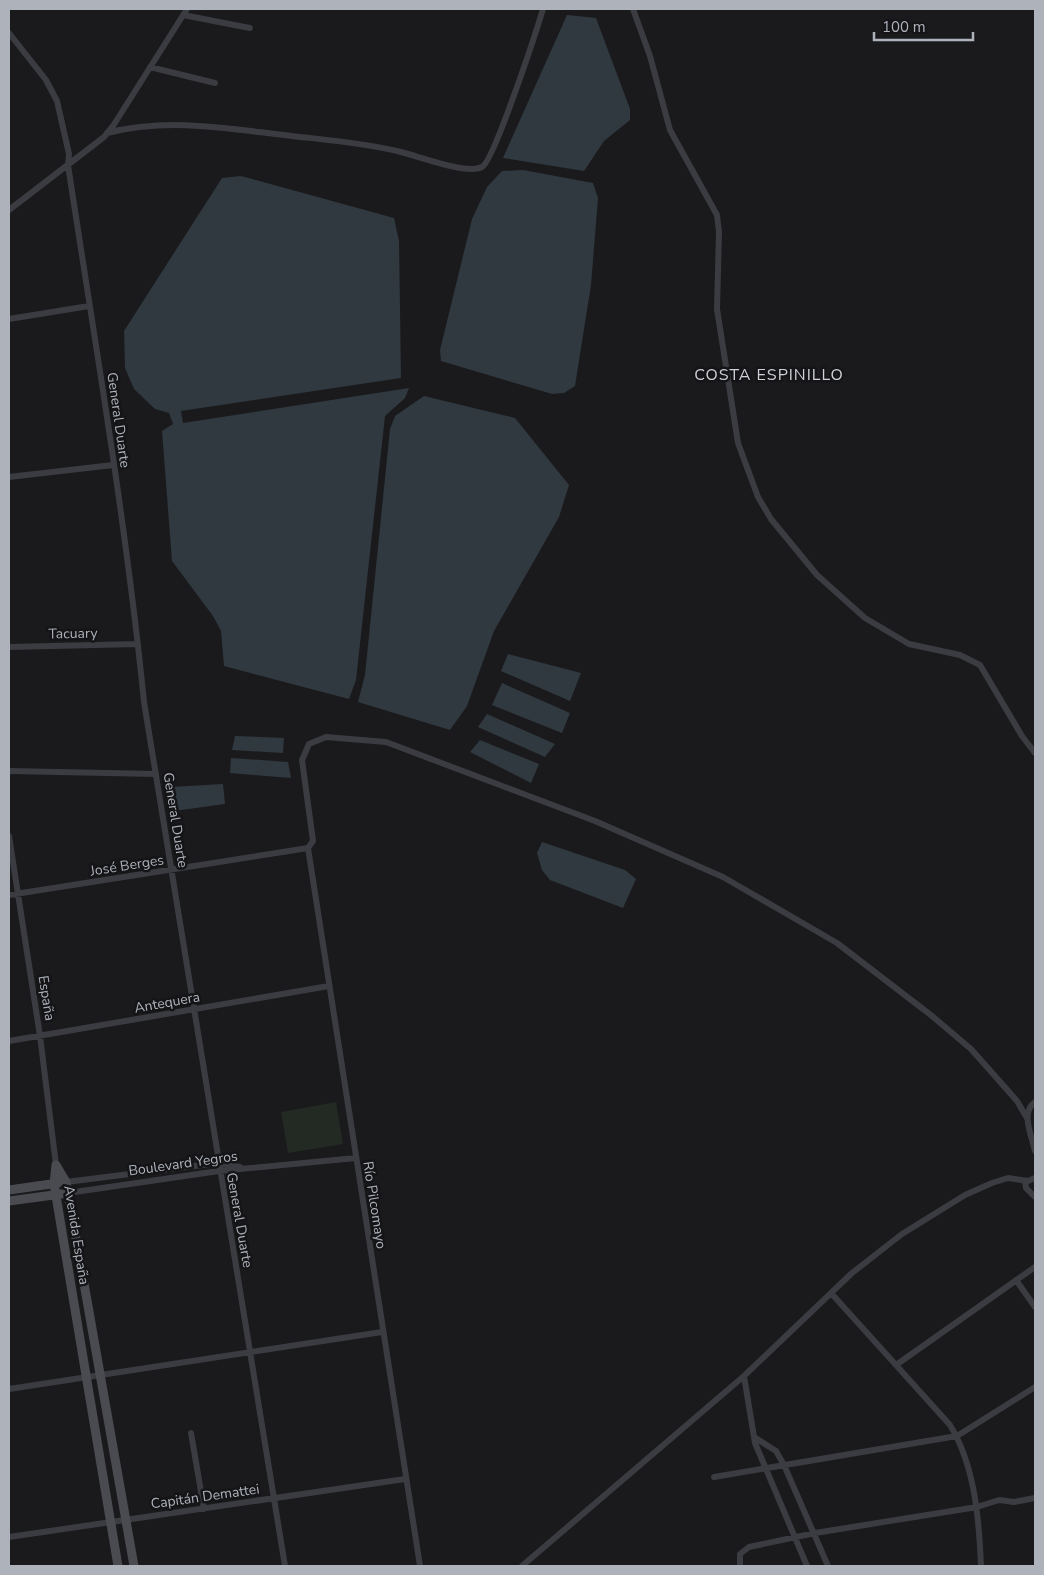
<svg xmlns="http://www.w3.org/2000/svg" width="1044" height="1575" font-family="'Nunito Sans',sans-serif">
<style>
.green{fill:#222a23}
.water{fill:#303940}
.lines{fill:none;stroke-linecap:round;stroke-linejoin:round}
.street{stroke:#3b3c41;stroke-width:6}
.secondary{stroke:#494b51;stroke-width:9}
.labels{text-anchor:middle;stroke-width:5;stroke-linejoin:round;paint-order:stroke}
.street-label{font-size:14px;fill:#adb2bb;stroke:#151517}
.quarter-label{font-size:16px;letter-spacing:1px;fill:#ced1d7;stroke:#151517}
</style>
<rect width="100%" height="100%" fill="#1a1a1c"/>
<path class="green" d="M 336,1102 L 343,1144 L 288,1153 L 281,1112 Z"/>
<path class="water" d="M 567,15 L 596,18 L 630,109 L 630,120 L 604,141 L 584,171 L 503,158 Z
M 523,170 L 593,183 L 598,198 L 591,285 L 575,386 L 564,393 L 552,394 L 441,361 L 440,350 L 472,219 L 487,187 L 502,171 Z
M 241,176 L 394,218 L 399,241 L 401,378 L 181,411 L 183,423 L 409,388 L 405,398 L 385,416 L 356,680 L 349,699 L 224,666 L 221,631 L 213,616 L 172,561 L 162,431 L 173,424 L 169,413 L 155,409 L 134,389 L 125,368 L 124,331 L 222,178 Z
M 424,396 L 515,418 L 569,485 L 559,517 L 494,631 L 467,706 L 450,730 L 358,702 L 365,675 L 390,429 L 395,416 Z
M 508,654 L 581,673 L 570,701 L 501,671 Z
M 502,683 L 570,713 L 562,733 L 492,705 Z
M 487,714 L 555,744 L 545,757 L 478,727 Z
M 235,736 L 284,738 L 283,753 L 232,750 Z
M 480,740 L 539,764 L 531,783 L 470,752 Z
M 231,758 L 288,762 L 291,778 L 230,773 Z
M 223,784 L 225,804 L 174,811 L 172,787 Z
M 542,842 L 625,870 L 636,879 L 623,908 L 550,880 L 542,870 L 537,853 Z"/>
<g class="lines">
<path class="street" d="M 633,9 L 650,56 L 670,130 L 717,215 L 719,232 L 717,309 L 738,443 L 758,497 L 771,519 L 817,575 L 865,618 L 909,644 L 960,655 L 980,665 L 1022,736 L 1035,753
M 183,15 L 250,28
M 9,33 L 46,80 L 57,101 L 69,154 L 68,165 C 95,343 126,522 144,702 L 285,1566
M 150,67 L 215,83
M 107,133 C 170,117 229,129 292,136 C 327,140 366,143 401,152 C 418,156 467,175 482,167 C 494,161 537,29 543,9
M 9,210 L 104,137 L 113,126 L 187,9
M 9,319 L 89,306
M 9,477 L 113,465
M 9,647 L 138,644
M 9,771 L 156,774
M 9,836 L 40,1036 L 56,1165
M 308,848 L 313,841 L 302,760 L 309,744 L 326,737 L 386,742 L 595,821 L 723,877 L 837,943 L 932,1016 L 971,1049 L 1017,1101 L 1027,1118
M 308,848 L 420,1566
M 9,895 L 308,848
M 9,1041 L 329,986
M 1035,1102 C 1020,1112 1032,1137 1035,1151
M 1025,1181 L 1026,1188 L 1035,1197
M 66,1182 L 218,1163 L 240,1167
M 68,1193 L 219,1171 L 356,1158
M 1016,1280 L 1035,1307
M 831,1293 L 950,1425 C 975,1466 979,1519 981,1566
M 896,1365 L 1035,1267
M 744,1376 L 755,1443 L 807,1566
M 9,1389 L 382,1332
M 191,1433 L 204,1509
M 754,1437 L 776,1451 L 784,1465 L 828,1566
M 714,1477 L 957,1436 L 1035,1387
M 9,1537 L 405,1479
M 522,1566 L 744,1376 L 852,1273 L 902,1234 L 965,1195 L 992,1183 L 1008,1178 L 1028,1181 L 1035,1178
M 740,1566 L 740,1554 L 749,1547 L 815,1533 L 977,1507 L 999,1500 L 1014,1502 L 1035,1498"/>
<path class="secondary" d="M 56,1165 L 66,1182 L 68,1193 L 134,1566
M 56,1165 L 54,1184 L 118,1566
M 9,1190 L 58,1183
M 9,1201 L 61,1194"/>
</g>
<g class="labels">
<g class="street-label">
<text transform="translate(119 420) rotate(82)" y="5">General Duarte</text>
<text transform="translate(73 633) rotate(-1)" y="5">Tacuary</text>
<text transform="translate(176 820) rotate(81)" y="5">General Duarte</text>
<text transform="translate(127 865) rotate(-9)" y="5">José Berges</text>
<text transform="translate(47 998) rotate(81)" y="5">España</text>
<text transform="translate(167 1002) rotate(-10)" y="5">Antequera</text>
<text transform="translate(183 1163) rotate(-8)" y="5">Boulevard Yegros</text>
<text transform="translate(375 1205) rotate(81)" y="5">Río Pilcomayo</text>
<text transform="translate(240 1220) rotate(80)" y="5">General Duarte</text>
<text transform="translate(77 1235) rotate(81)" y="5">Avenida España</text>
<text transform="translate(205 1496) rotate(-8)" y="5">Capitán Demattei</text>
</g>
<g class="quarter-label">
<text x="769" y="380">COSTA ESPINILLO</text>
</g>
</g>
<rect width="1044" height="1575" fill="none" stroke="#adb2bb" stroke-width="20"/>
<path d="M874 32v8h99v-8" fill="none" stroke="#adb2bb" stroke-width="2.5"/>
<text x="882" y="32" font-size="15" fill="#adb2bb" stroke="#151517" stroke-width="4" paint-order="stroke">100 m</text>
</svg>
